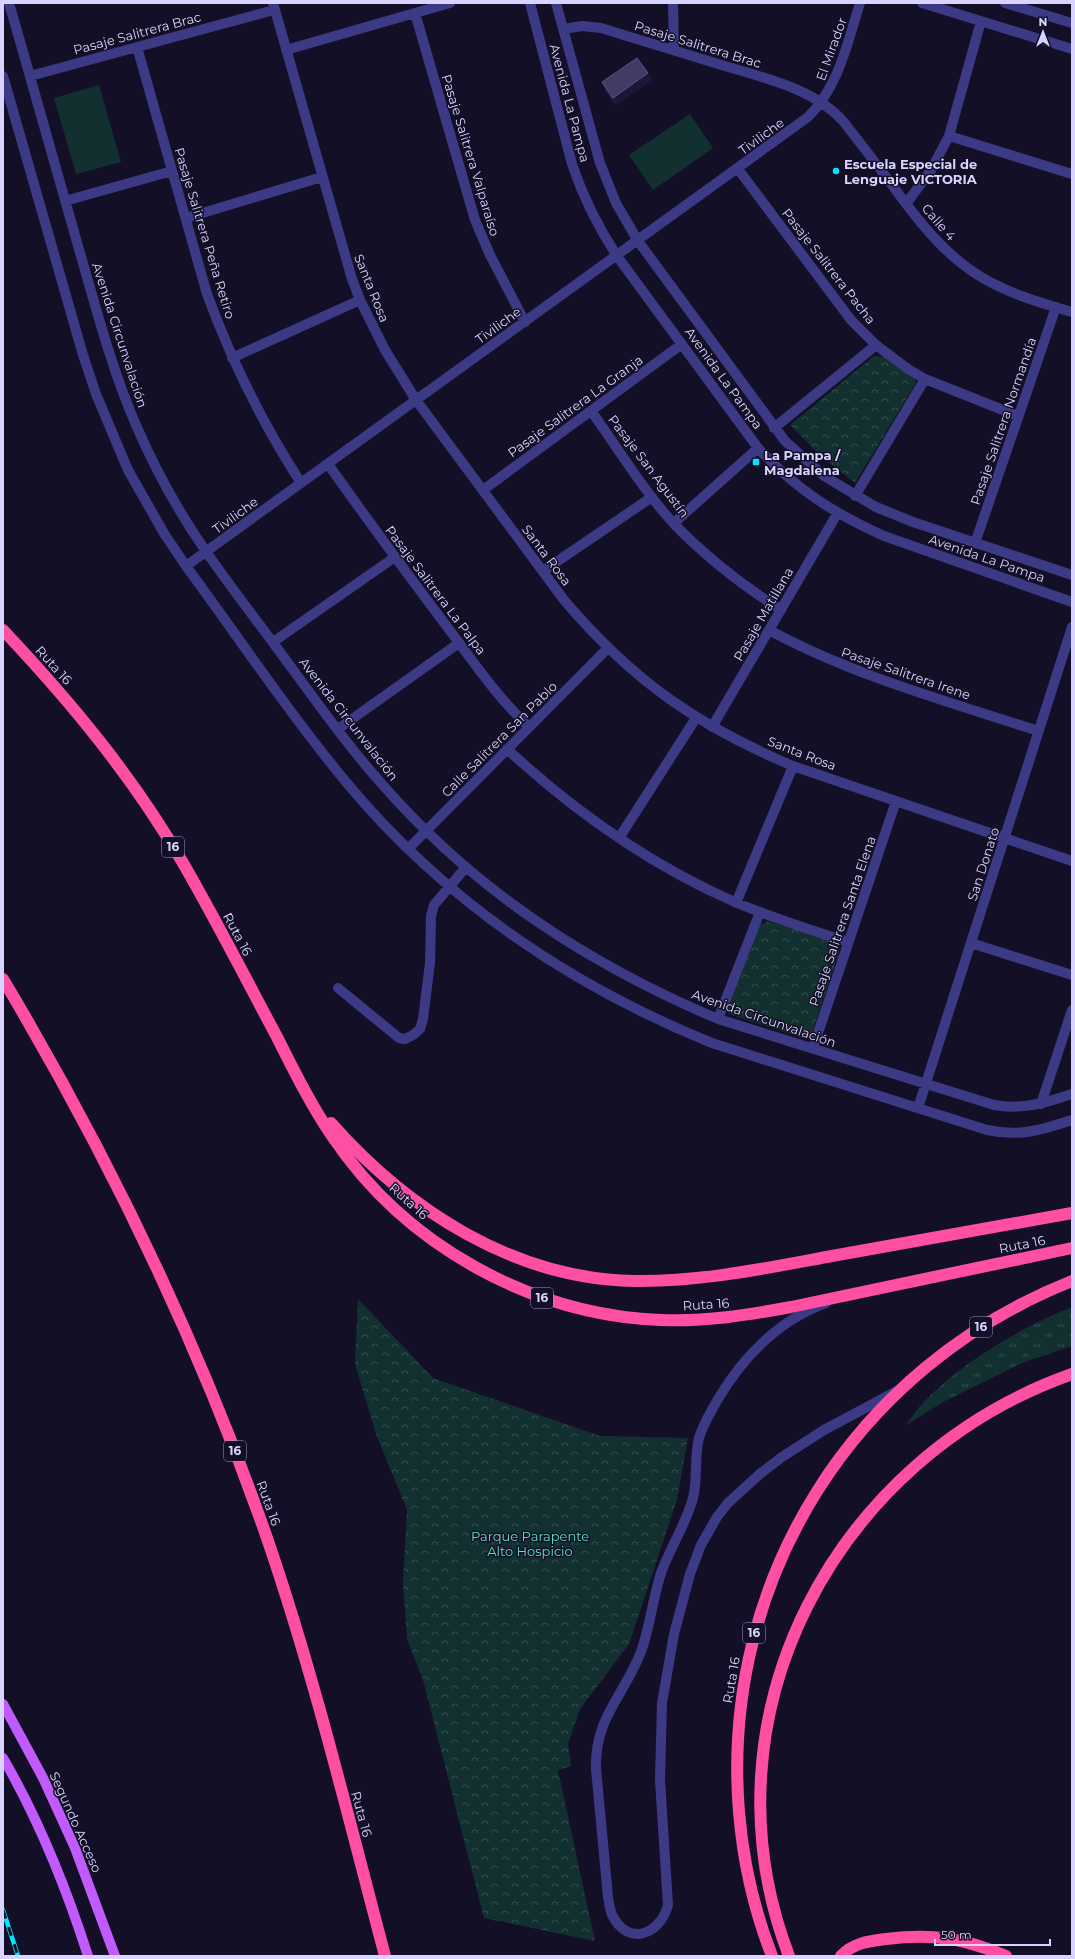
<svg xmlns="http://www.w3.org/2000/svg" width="1075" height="1959" font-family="Montserrat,sans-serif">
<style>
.grass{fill:url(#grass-tufts)}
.park{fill:url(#park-crowns)}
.pitch{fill:#12302f}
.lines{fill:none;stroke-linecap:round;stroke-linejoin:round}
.minor{stroke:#3d3a85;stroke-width:10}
.major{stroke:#c25bff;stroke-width:10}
.highway{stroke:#ff4fa3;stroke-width:12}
.rail-casing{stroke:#00e5ff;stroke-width:4.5}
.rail{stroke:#130f26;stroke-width:3;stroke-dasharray:9;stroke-linecap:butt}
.wall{fill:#312854}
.shaded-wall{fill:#1d163a}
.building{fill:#433a66;stroke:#5a527e}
.poi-dot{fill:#00e5ff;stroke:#130f26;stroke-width:1.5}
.labels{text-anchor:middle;stroke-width:3;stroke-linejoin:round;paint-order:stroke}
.shield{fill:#130f26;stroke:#9e99be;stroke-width:1}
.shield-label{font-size:12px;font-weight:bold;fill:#d9d4ff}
.street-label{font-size:13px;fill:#d9d4ff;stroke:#130f26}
.poi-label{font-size:13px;font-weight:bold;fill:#d9d4ff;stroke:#130f26;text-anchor:start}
.park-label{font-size:13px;fill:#5fe0c0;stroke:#130f26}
</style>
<defs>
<pattern id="grass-tufts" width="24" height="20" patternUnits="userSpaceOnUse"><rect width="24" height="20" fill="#12302f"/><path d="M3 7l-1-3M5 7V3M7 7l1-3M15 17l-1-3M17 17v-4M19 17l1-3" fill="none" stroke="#344d4e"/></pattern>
<pattern id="park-crowns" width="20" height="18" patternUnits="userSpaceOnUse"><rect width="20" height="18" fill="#12302f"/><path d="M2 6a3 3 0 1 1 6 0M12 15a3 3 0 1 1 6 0" fill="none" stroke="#344d4e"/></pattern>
</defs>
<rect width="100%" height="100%" fill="#130f26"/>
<path class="grass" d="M 1072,1307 L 1072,1346 L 1022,1363 L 943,1402 L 905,1426 C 912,1417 918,1407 926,1400 C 962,1362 1024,1326 1072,1307 Z"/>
<path class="park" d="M 874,356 L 885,357 L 915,378 L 916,383 L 855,483 L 822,457 L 790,425 Z
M 768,921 L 834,941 L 839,952 L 811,1036 L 805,1039 L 729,1014 L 726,1007 L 760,925 Z
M 358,1299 L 433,1378 L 600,1436 L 688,1438 L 677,1500 L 629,1644 L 580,1709 L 568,1744 L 571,1766 L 558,1770 L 595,1941 L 484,1918 L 423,1680 L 407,1639 L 403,1583 L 407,1510 L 376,1434 L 355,1364 Z"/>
<path class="pitch" d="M 99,85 L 121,162 L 76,174 L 54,98 Z
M 690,114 L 713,148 L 653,190 L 629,155 Z"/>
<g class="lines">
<path class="minor" d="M 9,3 C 33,86 56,169 80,253 C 97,311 112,370 136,425 C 155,469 178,511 205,550 C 227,582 251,613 274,644 C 309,691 342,739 381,783 C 474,890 588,964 718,1019 L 994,1105 C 1022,1110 1045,1103 1072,1094
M 273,3 L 352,279 L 360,300 L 385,350 L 416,400 L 564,600 C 632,680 696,725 793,766 L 1072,861
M 530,3 L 572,164 C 583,197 598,227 617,256 L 758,448 C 796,489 833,513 884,536 L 1072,602
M 556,3 L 600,163 L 616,203 L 638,241 L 785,441 L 824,476 L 876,507 L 913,522 L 1072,575
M 673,3 L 674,50
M 922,3 L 1072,49
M 1005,3 L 1072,23
M 415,13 L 475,220 L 490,255 L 525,322
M 563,29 L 582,26 L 601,28 C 639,40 677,51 715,63 C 759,77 811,86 843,121 C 861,144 878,166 895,189 C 920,223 945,255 981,277 C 1010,294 1041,303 1072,312
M 137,47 L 207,294 C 232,362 262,423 301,483
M 286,50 L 450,3
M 3,76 L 83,355 L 96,394 L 128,470 L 165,535 L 186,566 C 239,638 289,713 346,782 C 444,900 571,986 712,1043 L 987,1130 C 1020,1137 1041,1130 1072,1120
M 30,76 L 274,10
M 949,136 L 1072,174
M 738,169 L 851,320 L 876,345 L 908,369 L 925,379 L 1018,416
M 65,201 L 172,171
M 906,204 L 931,170 L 949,136 L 981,21
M 186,218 L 322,177
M 232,358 L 360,300
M 591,411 C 618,448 643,490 674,524 C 706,557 742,585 781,610
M 774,428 L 876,345
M 328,464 C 369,522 411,579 454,636 C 477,667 500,700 529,727
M 483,490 L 682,344
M 855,496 L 925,379
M 674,523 L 758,448
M 975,543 L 1056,307
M 186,566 L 808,117 C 839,86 847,44 860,3
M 543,571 L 652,497
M 769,630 C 854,676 947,701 1038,731
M 273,642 L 395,557
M 712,727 L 837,514
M 338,729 L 459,643
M 507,749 C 575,812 652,866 737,903 C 773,918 811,930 848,942
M 619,838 L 696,718
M 408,849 L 608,648
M 736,903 L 793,766
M 971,943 L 1072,975
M 338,988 L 399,1038 L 405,1039 L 413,1035 L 420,1029 L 423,1019 L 430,963 L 431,916 L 434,905 L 466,867
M 718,1019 L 760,912
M 813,1048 L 896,801
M 1041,1104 L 1072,1010
M 918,1108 L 1072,627
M 826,1303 C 779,1320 743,1357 718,1399 C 711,1412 703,1424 699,1438 C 694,1457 698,1478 693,1498 C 686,1524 670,1548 661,1573 C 653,1598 650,1625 642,1649 C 626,1694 594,1717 596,1769 L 608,1897 C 609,1903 610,1910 612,1915 C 628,1947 660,1935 668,1905 L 660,1780 L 662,1703 L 674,1634 L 690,1574 L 701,1545 L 717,1517 L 728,1503 L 761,1473 L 782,1457 L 824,1430 L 899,1390"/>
<path class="major" d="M 3,1704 L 43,1778 L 75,1848 L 115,1956
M 3,1758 C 39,1820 66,1887 88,1956"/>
<path class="highway" d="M 3,630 C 71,702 133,777 183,863 C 216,920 246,979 277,1037 C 294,1071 311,1105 332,1136 C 405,1245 531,1315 661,1320 C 705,1322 748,1315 791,1307 L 1072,1248
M 3,979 C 109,1157 199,1343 267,1538 C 314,1675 348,1816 385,1956
M 331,1123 C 408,1210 514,1279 634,1281 C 701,1282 767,1268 832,1256 C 912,1242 992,1228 1072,1213
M 772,1956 C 754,1910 743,1860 739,1812 C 720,1579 855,1367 1072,1281
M 789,1956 C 697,1716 835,1458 1072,1374
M 841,1956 C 853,1943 869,1941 886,1939 C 932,1933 963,1938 1006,1956"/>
<g class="rail-casing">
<path id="rail" d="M 3,1910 L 18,1956"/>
</g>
<use href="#rail" class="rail"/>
</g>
<path class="wall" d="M 648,73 L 651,80 L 616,105 L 605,89 L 602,82 Z"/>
<path class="shaded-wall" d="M 648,73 L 651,80 L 616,105 L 613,98 Z"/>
<path class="building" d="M 637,58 L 648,73 L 613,98 L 602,82 Z"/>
<g class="poi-dot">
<circle cx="836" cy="171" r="4"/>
<rect x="752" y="458" width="8" height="8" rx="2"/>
</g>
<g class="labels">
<g class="shield">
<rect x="162" y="837" width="22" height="20" rx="3"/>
<rect x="531" y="1288" width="22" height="20" rx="3"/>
<rect x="970" y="1317" width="22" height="20" rx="3"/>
<rect x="224" y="1441" width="22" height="20" rx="3"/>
<rect x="743" y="1623" width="22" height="20" rx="3"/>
</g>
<g class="shield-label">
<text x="173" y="851">16</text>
<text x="542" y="1302">16</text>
<text x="981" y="1331">16</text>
<text x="235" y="1455">16</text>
<text x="754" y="1637">16</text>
</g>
<g class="street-label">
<text transform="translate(137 33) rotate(-15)" y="5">Pasaje Salitrera Brac</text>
<text transform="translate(698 44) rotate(17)" y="5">Pasaje Salitrera Brac</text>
<text transform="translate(831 49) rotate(-70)" y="5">El Mirador</text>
<text transform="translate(570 103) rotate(75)" y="5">Avenida La Pampa</text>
<text transform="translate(761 136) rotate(-36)" y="5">Tiviliche</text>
<text transform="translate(471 155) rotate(73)" y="5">Pasaje Salitrera Valparaíso</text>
<text transform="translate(939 222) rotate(49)" y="5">Calle 4</text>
<text transform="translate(205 233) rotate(73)" y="5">Pasaje Salitrera Peña Retiro</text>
<text transform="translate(829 266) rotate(52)" y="5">Pasaje Salitrera Pacha</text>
<text transform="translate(372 288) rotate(68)" y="5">Santa Rosa</text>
<text transform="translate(498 325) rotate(-36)" y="5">Tiviliche</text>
<text transform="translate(120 335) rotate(72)" y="5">Avenida Circunvalación</text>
<text transform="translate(724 378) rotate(54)" y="5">Avenida La Pampa</text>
<text transform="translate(575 406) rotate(-36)" y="5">Pasaje Salitrera La Granja</text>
<text transform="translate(1003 421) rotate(-71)" y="5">Pasaje Salitrera Normandía</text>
<text transform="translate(649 466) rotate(53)" y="5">Pasaje San Agustín</text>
<text transform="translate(235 515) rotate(-36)" y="5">Tiviliche</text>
<text transform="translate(547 555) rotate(53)" y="5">Santa Rosa</text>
<text transform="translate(987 558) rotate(19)" y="5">Avenida La Pampa</text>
<text transform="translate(436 590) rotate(53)" y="5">Pasaje Salitrera La Palpa</text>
<text transform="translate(763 614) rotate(-60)" y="5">Pasaje Matillana</text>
<text transform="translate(54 665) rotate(48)" y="5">Ruta 16</text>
<text transform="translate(906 673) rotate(19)" y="5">Pasaje Salitrera Irene</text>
<text transform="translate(349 719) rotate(52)" y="5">Avenida Circunvalación</text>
<text transform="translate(499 739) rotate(-45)" y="5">Calle Salitrera San Pablo</text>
<text transform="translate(802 753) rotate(21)" y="5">Santa Rosa</text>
<text transform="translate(983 864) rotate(-72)" y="5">San Donato</text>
<text transform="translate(842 921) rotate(-71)" y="5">Pasaje Salitrera Santa Elena</text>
<text transform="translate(238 934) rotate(62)" y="5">Ruta 16</text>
<text transform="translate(764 1018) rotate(19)" y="5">Avenida Circunvalación</text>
<text transform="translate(409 1201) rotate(42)" y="5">Ruta 16</text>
<text transform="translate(1022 1244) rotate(-11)" y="5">Ruta 16</text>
<text transform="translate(706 1304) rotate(-4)" y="5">Ruta 16</text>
<text transform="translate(269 1503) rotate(70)" y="5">Ruta 16</text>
<text transform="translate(731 1680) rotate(-80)" y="5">Ruta 16</text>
<text transform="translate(362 1814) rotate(75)" y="5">Ruta 16</text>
<text transform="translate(76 1822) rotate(66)" y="5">Segundo Acceso</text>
</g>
<g class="poi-label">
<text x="844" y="169">Escuela Especial de<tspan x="844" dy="15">Lenguaje VICTORIA</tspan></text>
<text x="764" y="460">La Pampa /<tspan x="764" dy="15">Magdalena</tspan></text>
</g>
<g class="park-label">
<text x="530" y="1541">Parque Parapente<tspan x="530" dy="15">Alto Hospicio</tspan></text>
</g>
</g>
<rect width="1075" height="1959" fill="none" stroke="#d9d4ff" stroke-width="8"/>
<g transform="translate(1043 32)" stroke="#130f26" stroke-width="3" paint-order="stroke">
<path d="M0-3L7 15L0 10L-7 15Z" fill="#d9d4ff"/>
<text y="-6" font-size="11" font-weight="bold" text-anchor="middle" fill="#d9d4ff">N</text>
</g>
<path d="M935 1939v6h115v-6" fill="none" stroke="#d9d4ff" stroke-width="2"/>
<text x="941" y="1939" font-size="12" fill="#d9d4ff" stroke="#130f26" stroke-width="3" paint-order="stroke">50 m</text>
</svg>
